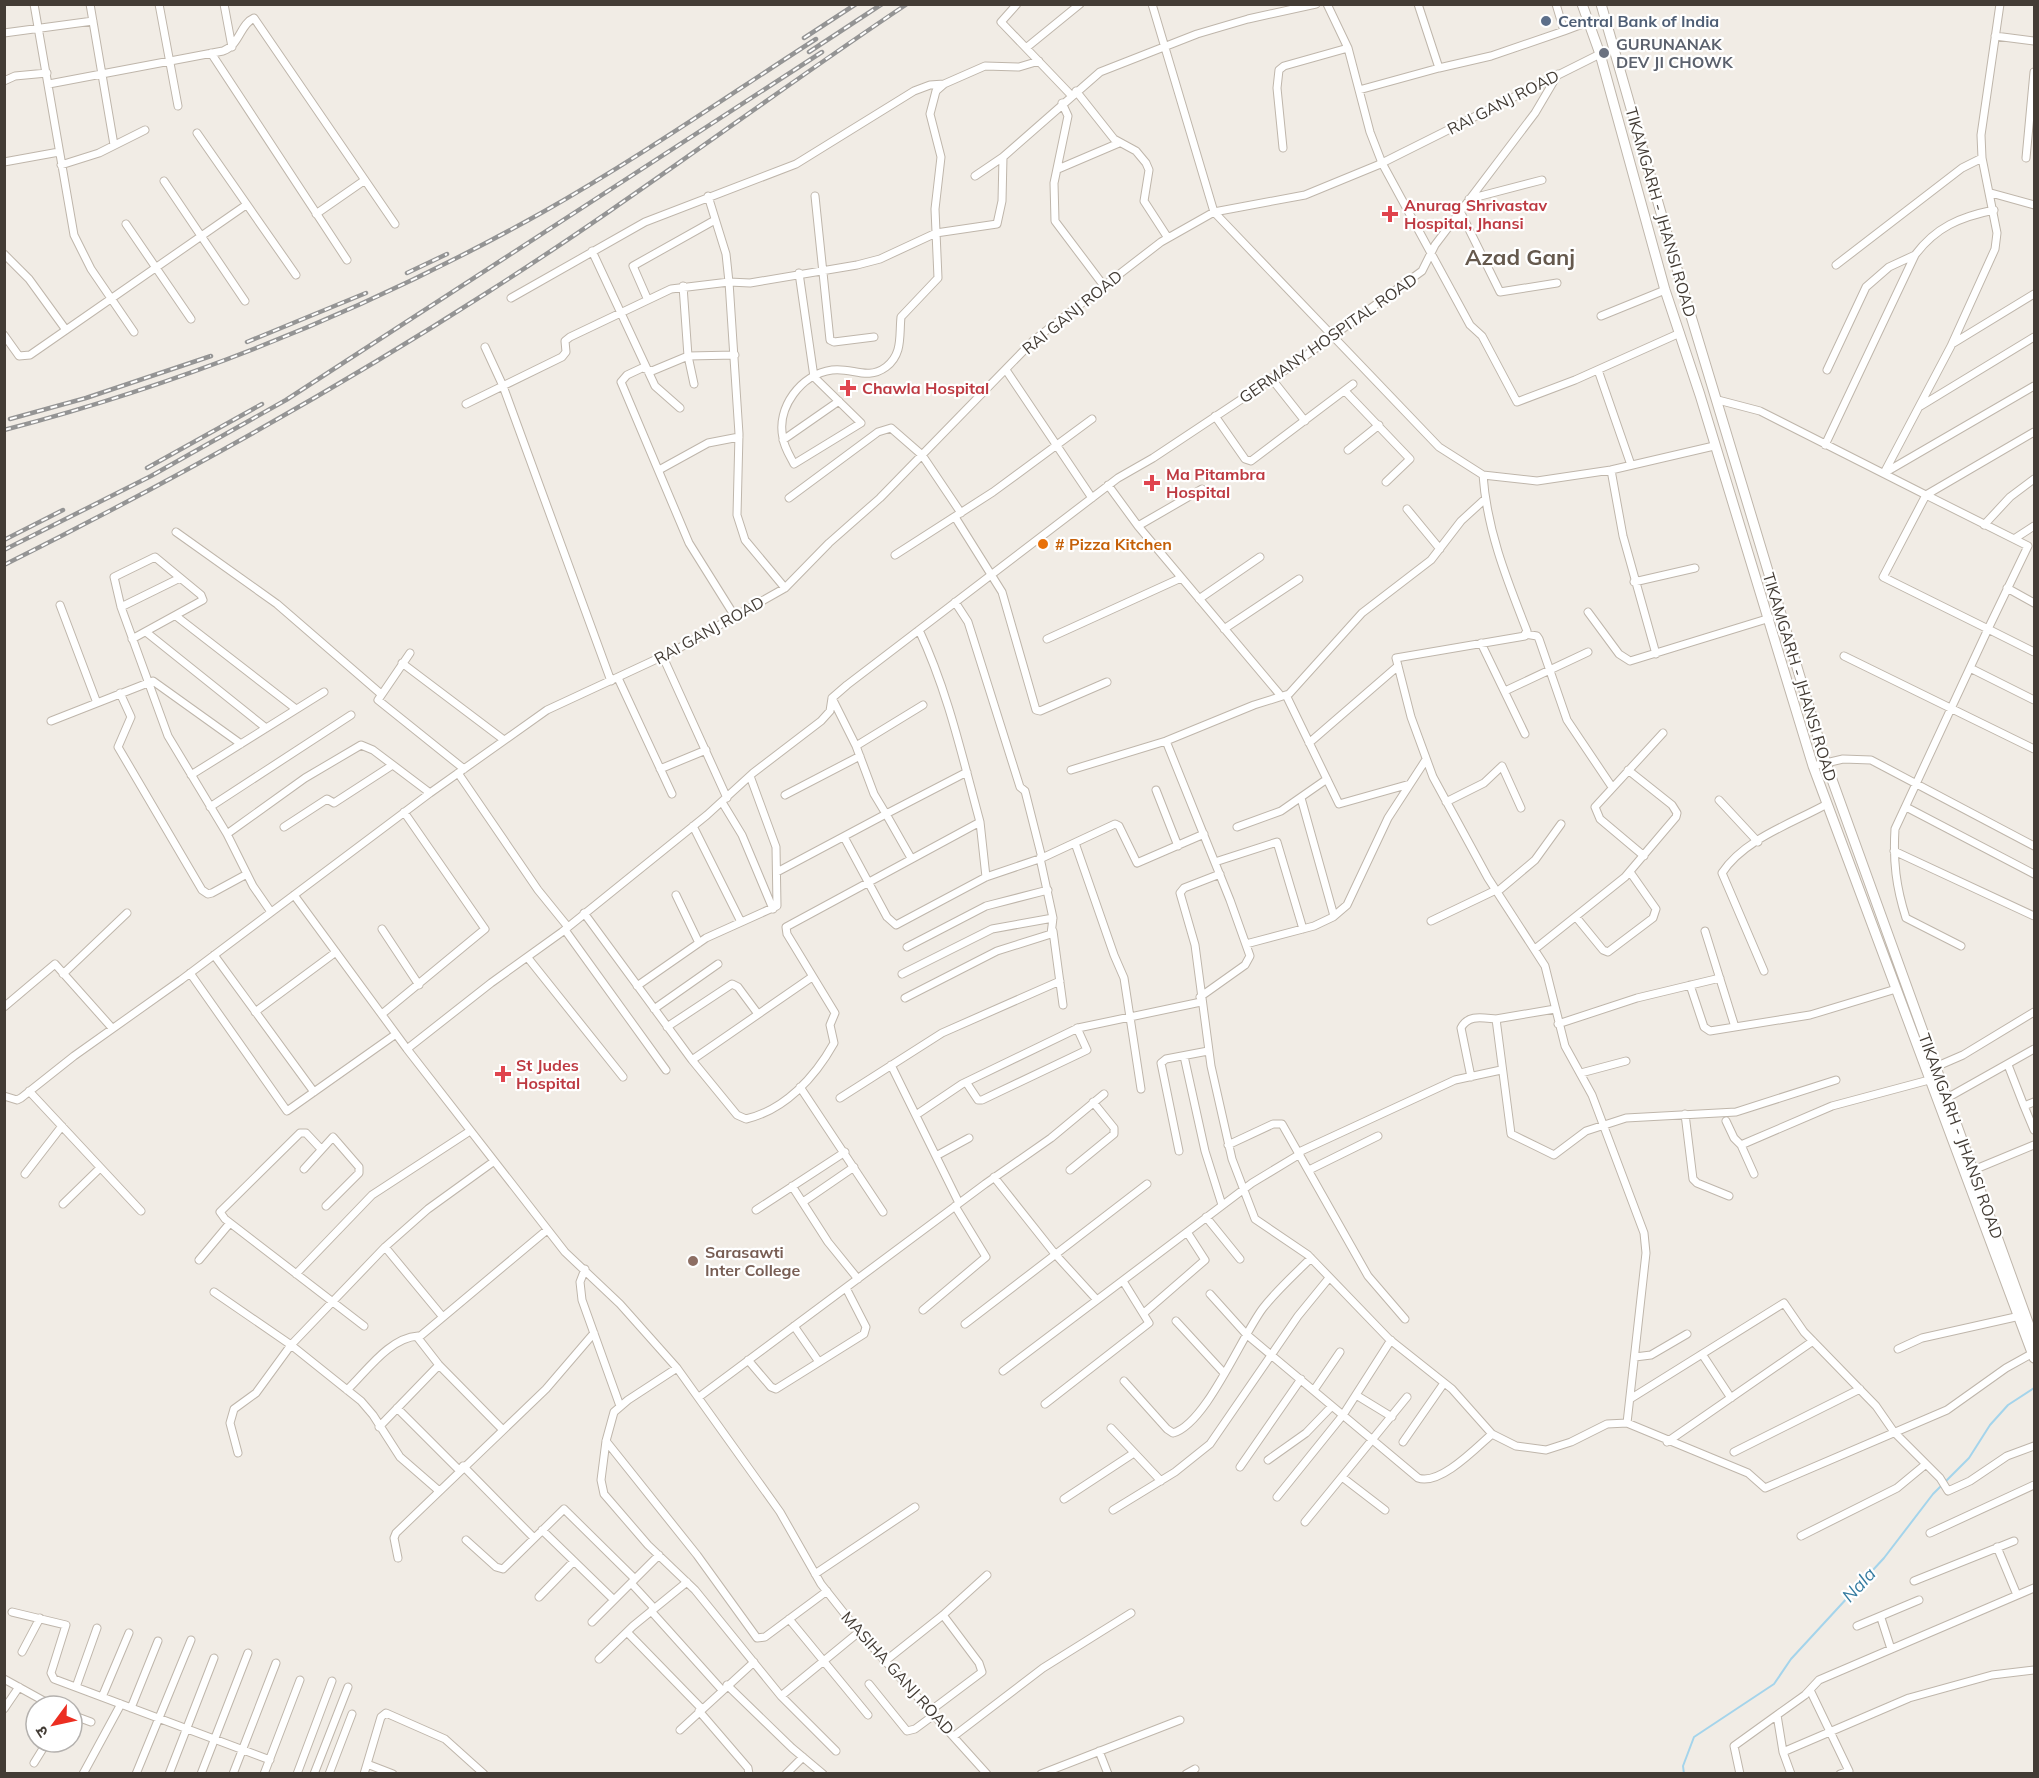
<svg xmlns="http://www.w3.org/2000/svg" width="2039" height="1778" font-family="Mulish,'Noto Sans Devanagari',sans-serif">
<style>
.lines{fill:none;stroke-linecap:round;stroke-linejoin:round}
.stream{stroke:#a4d4eb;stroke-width:2}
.minor-casing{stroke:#bfb6ab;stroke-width:9}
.tertiary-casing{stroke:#bfb6ab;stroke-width:11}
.minor{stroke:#fff;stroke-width:7}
.tertiary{stroke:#fff;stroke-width:9}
.rail-casing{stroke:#949494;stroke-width:4.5}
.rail{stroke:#fff;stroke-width:2;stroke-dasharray:7;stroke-linecap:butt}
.service-dot{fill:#5c6f8a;stroke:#fff;stroke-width:2}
.worship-dot{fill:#6b7280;stroke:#fff;stroke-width:2}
.health-dot{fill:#e0444e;stroke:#fff;stroke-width:2}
.food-dot{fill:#e8710a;stroke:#fff;stroke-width:2}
.education-dot{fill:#8d6e63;stroke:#fff;stroke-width:2}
.labels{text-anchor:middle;stroke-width:4.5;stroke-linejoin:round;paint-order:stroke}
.service-label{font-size:16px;font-weight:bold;fill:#4e5e75;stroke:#fff;text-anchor:start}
.worship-label{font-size:16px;font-weight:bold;fill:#5b616d;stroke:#fff;text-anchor:start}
.street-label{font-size:16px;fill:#433c35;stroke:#fff}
.health-label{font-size:16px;font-weight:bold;fill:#be3a42;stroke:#fff;text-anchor:start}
.food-label{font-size:16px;font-weight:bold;fill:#c56008;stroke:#fff;text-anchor:start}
.education-label{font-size:16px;font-weight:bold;fill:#785e54;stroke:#fff;text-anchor:start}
.water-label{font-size:18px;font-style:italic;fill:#347ba0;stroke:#fff}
.district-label{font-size:22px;font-weight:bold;fill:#65594d;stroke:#fff}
</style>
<rect width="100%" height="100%" fill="#f1ece5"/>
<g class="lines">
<path class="stream" d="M 1684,1774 L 1683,1766 L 1694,1737 L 1774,1684 L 1791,1659 L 1884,1558 L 1933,1494 L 1969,1458 L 1990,1425 L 2008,1405 L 2034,1388"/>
<g class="minor-casing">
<path id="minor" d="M 34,4 L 74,235 L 91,269 L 134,332
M 90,4 L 114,145
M 159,4 L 178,106
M 224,4 L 232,47
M 1017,4 L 1001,22 L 1026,48
M 1152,4 L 1214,212 L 1439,447 L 1483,475 L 1537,481 L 1611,470 L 1714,446
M 1327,4 L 1348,48 L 1359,90 L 1439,68 L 1418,4
M 1564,31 L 1588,22
M 4,33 L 93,21
M 1995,36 L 2034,41
M 211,53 L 347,260
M 1439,68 L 1491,56 L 1564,31 L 1556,4
M 4,81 L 15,76 L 47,73
M 49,84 L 223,51 C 240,45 240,24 254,18 L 395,224
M 1359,90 L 1370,132 L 1382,163 L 1470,325 L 1482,336 L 1517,402 L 1575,380 L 1680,333
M 1076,91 L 1114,139 L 1136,151 L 1146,163 L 1149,170 L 1144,201 L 1168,238
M 1071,95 L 1026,48 L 1080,4
M 1062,103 L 1068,116 L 1054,183 L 1055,221 L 1104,286
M 197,133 L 296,275
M 1283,148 L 1277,88 L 1279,70 L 1284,66 L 1348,48
M 2026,158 L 2034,72
M 4,162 L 59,152
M 61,165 L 99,153 L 145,130
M 1058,169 L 1119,143
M 975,176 L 1003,157
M 164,181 L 245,301
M 1991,193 L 2034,205
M 708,196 L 726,254 L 729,282 L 739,434 L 737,515 L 745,540 L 785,588
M 815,196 L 830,340 L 834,342 L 874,337
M 1469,199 L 1542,180
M 1460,211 L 1500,292 L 1557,283
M 316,214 L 365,180
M 126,224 L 191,319
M 592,251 L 655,386 L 680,408
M 4,254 L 29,279 L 66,330
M 1836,265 L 1962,168 L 1982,158
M 799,273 L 814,377 L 861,423 L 794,464 C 790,456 784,447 783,438 C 776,408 801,374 832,370 C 852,367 867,381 886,367 C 903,354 899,336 901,317 L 938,278 L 935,209 L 941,157 L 930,114 L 936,91 L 944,84 L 985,66 L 1019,67 L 1039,61
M 683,286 L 688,356 L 694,384
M 511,298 L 645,222 L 796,164 L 914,91 L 930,85 L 944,84
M 647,298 L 633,266 L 715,220
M 1601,316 L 1665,290
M 4,335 L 19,356 L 30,355 L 246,205
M 1952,344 L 2034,294
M 485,347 L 503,386 L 611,681
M 1006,370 L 1092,498
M 1598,370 L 1631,465
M 1827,370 L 1866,287 L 1889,267 L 1915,255
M 1271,378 L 1305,421
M 1345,391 L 1410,459 L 1386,482
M 1718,400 L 1760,411 L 1926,495 L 1883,577 L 1988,629 L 2028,546 L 1926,495
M 466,404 L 562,357 L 566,352 L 565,341 L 570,337 L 671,289 L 729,282 L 750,283 L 857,265 L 880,259 L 936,233 L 997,224 L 1002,201 L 1003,157 L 1100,72 L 1197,34 L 1248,19 L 1316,4
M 1919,407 L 2034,337
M 1215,416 L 1245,459 L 1251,461 L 1353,384
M 783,440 L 839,401
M 1825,445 L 1915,255 C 1936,227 1960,217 1994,210
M 1348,450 L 1379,425
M 659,470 L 708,443 L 739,437
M 1611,470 L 1623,536 L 1656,654
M 1886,472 L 2034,386
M 1884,473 L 1951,346 L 1995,249 L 1997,233 L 1982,158 L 1981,135 L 2000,4
M 1483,475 C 1487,531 1507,580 1527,631 L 1525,636 L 1396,658 L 1411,717 L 1433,777 L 1488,878 L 1545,966 L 1565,1046 L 1592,1095 L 1644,1233 L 1646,1253 L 1627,1423
M 1108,485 L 1138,526 L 1281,696
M 1926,495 L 2034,432
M 789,498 L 878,432 L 891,428 L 922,455 L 961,513
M 1407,509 L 1440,549
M 955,517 L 1002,592 L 1036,710 L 1040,711 L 1107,682
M 1984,525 L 2010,497 L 2034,479
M 1138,526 L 1202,489
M 176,532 L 277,604 L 381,694
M 2014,539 L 2034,526
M 895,555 L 993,492 L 1092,419
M 1634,582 L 1695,568
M 2007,588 L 2034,603
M 1199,599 L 1260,557
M 955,602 L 968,622 L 1020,787 L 1025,791 L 1042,858
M 60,605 L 97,703
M 121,607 L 180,578
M 1588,612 L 1619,654 L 1630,661 L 1770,618
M 734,615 L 689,543 L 621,382 L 627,375 L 642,368 L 652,371 L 688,356 L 735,355
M 176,616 L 296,709
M 1224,629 L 1299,579
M 146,632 L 266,728
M 1525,634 L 1537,636 L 1539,639 L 1567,720 L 1612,787
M 132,639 L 203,600 L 201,595 L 155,557 L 114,577 L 121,607 L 168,736 L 227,834 L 253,886 L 271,912
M 1047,639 L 1181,578
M 1481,643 L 1525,734
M 410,653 L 378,700 L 464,769
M 1844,656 L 2034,749
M 663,657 L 727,798
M 402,663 L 504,740
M 1970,668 L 2034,700
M 618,678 L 672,794
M 1505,691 L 1588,652
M 120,693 L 131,717 L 118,747 L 202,890 L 208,894 L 212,893 L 247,874
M 1286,695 L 1339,804 L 1410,784
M 51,721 L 153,681 L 241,744
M 1166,741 L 1230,900 L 1250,956 L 1245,965 L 1200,997
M 1309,743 L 1398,666
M 856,746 L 923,705
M 1813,766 L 1843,759 L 1871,760 L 2034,846
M 660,769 L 706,750
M 1071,770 L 1166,741 L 1254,705 L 1289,694 L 1362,613 L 1431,560 L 1461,521 L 1485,499
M 458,773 L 538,890 L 568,927
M 191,775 L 324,692
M 1156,790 L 1178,846
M 785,795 L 860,756
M 1301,798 L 1334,916
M 1719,800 L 1758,842
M 722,802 L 742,835 L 773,909
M 1446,802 L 1484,783 L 1502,766 L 1521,808
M 210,807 L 351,715
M 1906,807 L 2034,874
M 980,822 L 986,877
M 693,826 L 741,922
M 284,827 L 327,799 L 334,803 L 391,766
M 1237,827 L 1281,811 L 1327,779
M 227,834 L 305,778 L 361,745 L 373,750 L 430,793
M 844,837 L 887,917 L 896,925 L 986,877 L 1042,858 L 1115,824 L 1119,826 L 1137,863 L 1204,834
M 1075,843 L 1114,955 L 1124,978 L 1141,1089
M 1894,851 L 2034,916
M 1644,856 L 1600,819 L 1595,807 L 1663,733
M 911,858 L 886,814 L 967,772
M 1215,862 L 1277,842 L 1303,929
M 777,872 L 886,814 L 874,794 L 856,746 L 832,698
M 1220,874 L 1184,888 L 1180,893 L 1195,945 L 1211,1066 L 1232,1159 L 1255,1219 L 1308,1255 L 1389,1339 L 1452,1389 L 1492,1434 L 1516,1446 L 1546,1450 L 1571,1442 L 1607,1424 L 1627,1423 L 1748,1473 L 1765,1488 L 1947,1410 L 2006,1368 L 2033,1353
M 1497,892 L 1535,860 L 1561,824
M 294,895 L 407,1049 L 491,983 L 562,932 L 707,815 L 753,773 L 821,721 L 830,711 L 832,698 L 847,685 L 1118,478 L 1153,458 L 1290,367 L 1422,271 L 1435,245 L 1535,113 L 1558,74
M 676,895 L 699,943
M 584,913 L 692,1060 L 737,1115 L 746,1119 C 785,1110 815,1077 834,1043 L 830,1025 L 835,1013 L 787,934 L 786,927 L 980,822 C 962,756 948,692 919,630
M 1576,917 L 1603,950 L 1608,952 L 1653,918 L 1656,909 L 1630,872
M 1431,921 L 1496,890
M 382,929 L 419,985
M 565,930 L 666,1070
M 1053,931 L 1063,1005
M 1705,931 L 1735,1027
M 1246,944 L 1314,926 L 1333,917 L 1347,905 L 1388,818 L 1425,761
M 1961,946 L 1906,918 C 1896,887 1893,861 1895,829 L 1988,629 L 2034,652
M 907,947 L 986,906 L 1048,890
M 1535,949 L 1625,877 L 1676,817 L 1677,813 L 1672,805 L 1628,770
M 214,955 L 314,1092
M 528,958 L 623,1077
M 1764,971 L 1722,873 C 1744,839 1793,823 1827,804
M 190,973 L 287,1111 L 396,1034
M 63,974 L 127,913
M 902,974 L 992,929 L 1053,918
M 1690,985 L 1704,1027 L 1710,1031 L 1810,1015 L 1896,989
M 637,986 L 706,938 L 777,906 L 776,847 L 750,776
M 905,998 L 997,951 L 1051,934 L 1053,918 L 1040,858
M 4,1007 L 55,964 L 112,1028
M 654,1009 L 718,964
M 1555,1009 L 1496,1019 L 1511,1134 L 1554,1155 L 1586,1131 L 1626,1118 L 1736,1112 L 1836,1080
M 255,1012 L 336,952
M 382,1014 L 485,929 L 404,812
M 1558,1024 L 1637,998 L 1720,978
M 667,1027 L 732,984 L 738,987 L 758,1014
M 407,1049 L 565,1252 L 620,1304 L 677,1368 L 780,1512 L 821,1584 L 859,1632 L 987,1774
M 1184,1056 L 1205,1151 L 1222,1205
M 692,1060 L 812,977
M 891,1065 L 959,1203
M 2008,1065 L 2024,1106 L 2034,1102
M 1933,1068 L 1963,1055 L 2034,1012
M 1581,1073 L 1626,1061
M 1471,1077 L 1461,1028 C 1468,1014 1483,1018 1496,1019
M 966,1082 L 978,1100 L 982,1100 L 1087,1050 L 1077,1028
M 800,1087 L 883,1212
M 29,1091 L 141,1211
M 4,1096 L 17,1100 L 21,1098 L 74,1056 L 181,980 L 430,793 L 547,710 L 672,652 L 785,588 L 829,543 L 880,498 L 1034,340 L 1161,242 L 1214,212 L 1305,195 L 1378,165 L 1600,54
M 840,1098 L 942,1033 L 1060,981
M 1947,1098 L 2034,1049
M 2024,1106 L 2034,1130
M 1685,1114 L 1693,1179 L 1697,1183 L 1729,1196
M 916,1115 L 962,1084 L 1078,1028 L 1201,1002
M 1726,1121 L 1734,1138 L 1741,1145 L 1832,1106 L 1929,1080
M 1228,1145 L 1273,1124 L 1282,1124 L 1368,1276 L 1405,1319
M 1741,1145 L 1754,1174
M 321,1149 L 306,1133 L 300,1133 L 220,1212 L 225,1219 L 364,1326
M 1179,1151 L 1161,1063 L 1166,1059 L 1208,1051
M 1299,1152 L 1455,1080 L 1501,1070
M 936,1156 L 969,1138
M 304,1169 L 333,1137 L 359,1167 L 359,1173 L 326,1206
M 1070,1170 L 1114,1134 L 1114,1128 L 1093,1102
M 1309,1170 L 1378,1136
M 1971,1171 L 2034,1145
M 25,1174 L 62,1126
M 994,1177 L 1055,1254 L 1097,1300
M 792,1186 L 828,1242 L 858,1279
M 803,1202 L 854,1167
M 63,1204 L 100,1168
M 756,1210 L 845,1152
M 1206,1217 L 1240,1259
M 385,1247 L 442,1316
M 199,1260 L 230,1223
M 585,1269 L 580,1282 L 582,1300 L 620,1406
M 296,1274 L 372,1195 L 470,1131
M 214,1292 L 291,1345 L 361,1401 L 373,1415 L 400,1457 L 438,1490
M 1210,1294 L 1246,1334 L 1418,1478 C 1440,1486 1477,1447 1492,1434
M 923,1310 L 986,1257 L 955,1206
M 1144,1313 L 1205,1260 L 1187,1232
M 1176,1321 L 1223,1372
M 965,1324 L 1147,1184
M 794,1326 L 819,1362
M 1898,1349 L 1922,1338 L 2020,1316
M 1702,1354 L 1731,1398
M 1635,1357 L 1651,1355 L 1687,1334
M 748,1360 L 771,1387 L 776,1389 L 864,1334 L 866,1327 L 846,1288
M 677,1368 L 628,1400 L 614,1412 L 606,1441 L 601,1480 L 604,1494 L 648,1545 L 695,1590 L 781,1696 L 836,1751
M 1003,1371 L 1252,1183 L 1300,1154
M 1124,1381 L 1167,1429 L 1173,1433 C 1206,1424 1241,1337 1263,1308 C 1277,1290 1295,1274 1311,1258
M 347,1390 C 367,1371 389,1338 418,1336
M 1314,1390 L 1340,1352
M 1356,1395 L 1392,1417
M 699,1397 L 985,1184 L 1051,1138 L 1104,1094
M 1630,1399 L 1784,1303 L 1804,1332 L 1876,1406 L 1894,1432 L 1940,1478 L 1948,1491 L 1970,1481 L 2007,1456 L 2034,1446
M 1045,1404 L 1149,1323 L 1123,1281
M 397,1408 L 459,1470
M 379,1427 L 439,1365
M 1111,1428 L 1161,1481
M 502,1429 L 439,1365 L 418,1338 L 547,1230
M 606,1441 L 697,1555 L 757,1638 L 765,1637 L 827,1591
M 1403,1442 L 1444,1383
M 1667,1442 L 1813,1341
M 1734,1452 L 1860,1389
M 238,1453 L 230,1423 L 234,1409 L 256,1393 L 291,1345 L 385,1247 L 428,1209 L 493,1162
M 1268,1460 L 1306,1433 L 1332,1406
M 463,1466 L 534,1538
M 1240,1467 L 1301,1379
M 1342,1477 L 1385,1510
M 1277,1497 L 1343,1415 L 1391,1340
M 1064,1499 L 1134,1453
M 1113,1510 L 1175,1472 L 1210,1444 L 1298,1316 L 1329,1278
M 1305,1522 L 1407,1397
M 542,1530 L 614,1600
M 1930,1533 L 2034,1485
M 1801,1536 L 1897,1488 L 1926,1464
M 466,1540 L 496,1567 L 503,1569 L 564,1509 L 635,1579
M 1997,1547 L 2017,1595
M 398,1558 L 394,1538 L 396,1533 L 546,1389 L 594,1333
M 815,1574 L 915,1507
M 1914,1581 L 2014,1541
M 631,1583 L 654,1608
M 539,1597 L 574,1561
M 651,1611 L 722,1690
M 12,1612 L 66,1625 L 51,1673 L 54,1679 L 270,1760
M 1881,1618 L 1891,1649
M 789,1619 L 868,1715
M 592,1622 L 659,1555
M 1857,1626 L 1919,1600
M 627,1632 L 702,1709
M 22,1652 L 40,1618
M 599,1659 L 633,1626 L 687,1582
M 884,1662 L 943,1615 L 987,1575
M 4,1679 L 53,1706
M 869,1684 L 907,1731 L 915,1729 L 934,1715
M 727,1685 L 792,1748 L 823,1774
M 76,1687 L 97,1628
M 1810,1690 L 1849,1771 L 1840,1774
M 781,1696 L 859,1632
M 102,1697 L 129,1633
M 131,1708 L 158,1641
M 4,1709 L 19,1687
M 699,1711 L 748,1768 L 749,1774
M 930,1711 L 982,1672 L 979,1663 L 943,1615
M 72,1715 L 91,1722
M 680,1730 L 754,1662
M 954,1736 L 1043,1668 L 1131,1613
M 1099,1751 L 1108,1774
M 1783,1752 L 1909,1698 L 1992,1675 L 2034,1670
M 34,1763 L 47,1742
M 367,1764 L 393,1774
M 83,1774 L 121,1704
M 136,1774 L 191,1640
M 169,1774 L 214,1658
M 201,1774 L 248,1653
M 233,1774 L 276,1663
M 264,1774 L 300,1680
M 297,1774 L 332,1681
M 314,1774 L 348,1687
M 329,1774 L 352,1714
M 364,1774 L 381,1717 L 386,1713 L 445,1739 L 484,1774
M 786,1774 L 803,1757
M 1041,1774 L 1180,1720
M 1186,1774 L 1195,1769
M 1740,1774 L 1734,1746 L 1777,1715
M 1791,1774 L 1783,1752 L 1777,1715 L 1805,1695 L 1819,1680 L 2034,1588"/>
</g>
<g class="tertiary-casing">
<path id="tertiary" d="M 1582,4 L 1600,54 L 1665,290 L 1700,395 L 1813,766 L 2034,1358
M 1601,4 L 1684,293 L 1826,763 L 2034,1339"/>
</g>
<use href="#minor" class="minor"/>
<use href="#tertiary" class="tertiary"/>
<g class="rail-casing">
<path id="rail" d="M 804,38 L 856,4
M 809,52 L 882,4
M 407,273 L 447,254
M 247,342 L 366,293
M 10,419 L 86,398 L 211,356
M 4,430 C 193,381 373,307 543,212 C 637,159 726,97 816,39
M 147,468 L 262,404
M 4,540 L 63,510
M 4,550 L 151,476 L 286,400 L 822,52
M 4,565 C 170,482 332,392 488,292 C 631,201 766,98 907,4"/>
</g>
<use href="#rail" class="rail"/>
</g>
<circle class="service-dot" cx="1546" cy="21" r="6"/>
<circle class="worship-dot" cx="1604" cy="53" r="6"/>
<g class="health-dot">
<path d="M1387 205h6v6h6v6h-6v6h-6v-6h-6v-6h6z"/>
<path d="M845 379h6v6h6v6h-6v6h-6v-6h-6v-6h6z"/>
<path d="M1149 474h6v6h6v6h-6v6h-6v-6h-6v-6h6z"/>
<path d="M500 1065h6v6h6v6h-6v6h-6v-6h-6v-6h6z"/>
</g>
<circle class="food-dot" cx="1043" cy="544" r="6"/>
<circle class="education-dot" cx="693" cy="1261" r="6"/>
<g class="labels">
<g class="service-label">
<text x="1558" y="27">Central Bank of India</text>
</g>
<g class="worship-label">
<text x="1616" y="50">GURUNANAK<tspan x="1616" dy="18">DEV JI CHOWK</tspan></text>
</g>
<g class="street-label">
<text transform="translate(1503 102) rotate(-27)" y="6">RAI GANJ ROAD</text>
<text transform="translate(1661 212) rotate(74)" y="6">TIKAMGARH - JHANSI ROAD</text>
<text transform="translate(1072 312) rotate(-39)" y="6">RAI GANJ ROAD</text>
<text transform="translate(1328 338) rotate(-35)" y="6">GERMANY HOSPITAL ROAD</text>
<text transform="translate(709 630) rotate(-29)" y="6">RAI GANJ ROAD</text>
<text transform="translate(1800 677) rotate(73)" y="6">TIKAMGARH - JHANSI ROAD</text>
<text transform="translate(1961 1136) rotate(70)" y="6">TIKAMGARH - JHANSI ROAD</text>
<text transform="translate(898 1673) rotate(48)" y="6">MASIHA GANJ ROAD</text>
</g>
<g class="health-label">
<text x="1404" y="211">Anurag Shrivastav<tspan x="1404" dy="18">Hospital, Jhansi</tspan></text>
<text x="862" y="394">Chawla Hospital</text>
<text x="1166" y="480">Ma Pitambra<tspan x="1166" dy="18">Hospital</tspan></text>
<text x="516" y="1071">St Judes<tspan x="516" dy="18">Hospital</tspan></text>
</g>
<g class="food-label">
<text x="1055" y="550"># Pizza Kitchen</text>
</g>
<g class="education-label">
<text x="705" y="1258">Sarasawti<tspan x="705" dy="18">Inter College</tspan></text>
</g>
<g class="water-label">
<text transform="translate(1859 1585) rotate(-47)" y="6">Nala</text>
</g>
<g class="district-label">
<text x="1520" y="265">Azad Ganj</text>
</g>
</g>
<rect width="2039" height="1778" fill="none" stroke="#433c35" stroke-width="12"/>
<g transform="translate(54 1724) rotate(237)"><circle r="28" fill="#ffffff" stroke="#b4b1ae" stroke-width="1.5"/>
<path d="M0-4.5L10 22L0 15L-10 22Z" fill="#ec2e21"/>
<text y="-9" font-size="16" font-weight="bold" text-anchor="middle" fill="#433c35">उ</text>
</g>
</svg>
